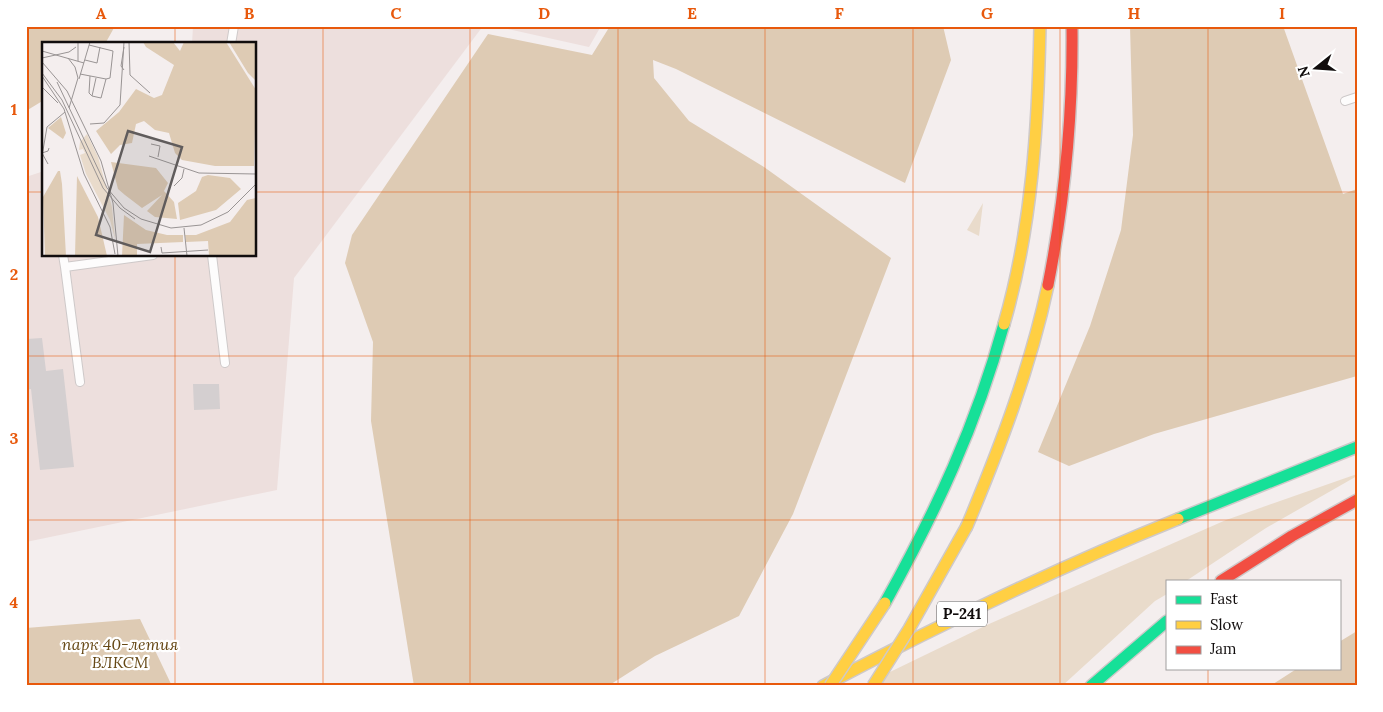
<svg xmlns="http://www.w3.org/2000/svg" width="1383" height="712" font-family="Lora,serif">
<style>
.built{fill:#eddfdd}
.green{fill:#e9dbcb}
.forest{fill:#decbb4}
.building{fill:#d4cfd0}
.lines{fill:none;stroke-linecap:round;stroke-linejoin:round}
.lane-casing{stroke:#cec9c9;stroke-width:10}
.fast-casing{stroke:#cec9c9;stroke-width:14}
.slow-casing{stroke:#cec9c9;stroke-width:14}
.jam-casing{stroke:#cec9c9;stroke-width:14}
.lane{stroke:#fdfcfc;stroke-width:8}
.fast{stroke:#16e098;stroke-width:11}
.slow{stroke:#ffcf43;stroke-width:11}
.jam{stroke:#f24e42;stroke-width:11}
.slow-bridge-casing{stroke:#cec9c9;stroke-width:14;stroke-linecap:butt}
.slow-bridge{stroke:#ffcf43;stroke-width:11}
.grid{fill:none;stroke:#e8590c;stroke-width:1;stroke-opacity:0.55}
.labels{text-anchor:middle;stroke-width:4.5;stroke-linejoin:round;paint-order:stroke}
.shield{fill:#fff;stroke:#585656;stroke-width:1}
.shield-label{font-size:15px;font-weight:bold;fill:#110d0d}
.park-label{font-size:16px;font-style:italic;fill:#664815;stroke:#fff}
.inset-road{fill:none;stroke:#999494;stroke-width:1}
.view{fill:#605c5c;fill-opacity:0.15;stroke:#605c5c;stroke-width:2.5}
.inset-edge{fill:none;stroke:#110d0d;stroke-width:2.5}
.neatline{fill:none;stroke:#e8590c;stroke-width:2}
.grid-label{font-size:16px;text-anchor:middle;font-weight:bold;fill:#e8590c}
</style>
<rect width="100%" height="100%" fill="#f4eeee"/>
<path class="built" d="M 193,26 L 483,26 L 294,278 L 277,490 L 26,542 L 26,177 L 44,171 L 44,255 L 255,255 L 255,44 L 192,44 Z
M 494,26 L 601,26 L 589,47 Z"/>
<path class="green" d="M 983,203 L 979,236 L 967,230 Z
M 1357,474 L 1357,476 L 1266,528 L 1186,581 L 1167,581 L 1167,594 L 1155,601 L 1062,686 L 861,686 L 989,624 L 1226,520 Z"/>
<path class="forest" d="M 26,26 L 115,26 L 105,44 L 44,44 L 44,100 L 26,111 Z
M 610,26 L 943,26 L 951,60 L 905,183 L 676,69 L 653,60 L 654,78 L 689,121 L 764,167 L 891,258 L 793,514 L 739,616 L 655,656 L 608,686 L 414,686 L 371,421 L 373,342 L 345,263 L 352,235 L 488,34 L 592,55 Z
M 1130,26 L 1283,26 L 1343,194 L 1357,189 L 1357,376 L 1154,434 L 1069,466 L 1038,452 L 1090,326 L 1121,230 L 1133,135 Z
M 140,619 L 172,686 L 26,686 L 26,628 Z
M 1357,631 L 1357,686 L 1270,686 L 1298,668 L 1339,668 L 1339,642 Z"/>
<path class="building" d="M 42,338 L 46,371 L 63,369 L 74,467 L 40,470 L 31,389 L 26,390 L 26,339 Z
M 193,384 L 219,384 L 220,409 L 194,410 Z"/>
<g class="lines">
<g class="lane-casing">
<path id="lane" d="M 231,44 L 234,26
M 1345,101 L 1357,97
M 63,255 L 65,267
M 212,255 L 225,363
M 80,382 L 65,267 L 153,255"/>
</g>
<g class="fast-casing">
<path id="fast" d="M 1178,519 L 1357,447
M 885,603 C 936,511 976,426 1004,324
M 1091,686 L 1167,621"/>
</g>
<g class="slow-casing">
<path id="slow" d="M 1004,324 C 1032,228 1038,126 1040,26
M 967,526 C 1000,447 1030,369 1048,285
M 823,686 C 939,625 1056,568 1178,519"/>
</g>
<g class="jam-casing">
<path id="jam" d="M 1048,285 C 1065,199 1073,114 1072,26
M 1221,581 L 1292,536 L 1357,500"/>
</g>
<use href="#lane" class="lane"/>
<use href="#fast" class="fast"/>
<use href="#slow" class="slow"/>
<use href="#jam" class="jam"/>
<g class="slow-bridge-casing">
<path id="slow-bridge" d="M 830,686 L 885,603
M 873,686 L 909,629 L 967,526"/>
</g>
<use href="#slow-bridge" class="slow-bridge"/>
</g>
<path class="grid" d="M 175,26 L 175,44M 323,26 L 323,686M 470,26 L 470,686M 618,26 L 618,686M 765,26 L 765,686M 913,26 L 913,686M 1060,26 L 1060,686M 1208,26 L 1208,581M 26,192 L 44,192M 255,192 L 1357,192M 175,255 L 175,686M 26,356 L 1357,356M 26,520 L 1357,520M 1208,668 L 1208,686"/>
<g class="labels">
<rect class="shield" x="937" y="601.5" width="50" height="25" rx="4"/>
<g class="shield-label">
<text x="962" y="619">Р-241</text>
</g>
<g class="park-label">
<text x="120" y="650">парк 40-летия<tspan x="120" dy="18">ВЛКСМ</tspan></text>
</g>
</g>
<g transform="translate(42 42)">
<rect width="214" height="214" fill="#f4eeee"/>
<path d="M 45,92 L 56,115 L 70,165 L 73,197 L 68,178 L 44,132 L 38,113 L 43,111 L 41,107 L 37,108 L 38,100 Z" fill="#e9dbcb"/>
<path d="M 101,0 L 131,0 L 138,9 L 142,0 L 184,0 L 214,48 L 212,124 L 173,124 L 140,118 L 133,111 L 127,91 L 113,88 L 102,79 L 94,82 L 90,101 L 78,103 L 69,112 L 54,89 L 77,70 L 94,47 L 112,56 L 120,53 L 132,23 L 104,5 ZM 187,0 L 214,0 L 214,39 L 206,31 ZM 19,75 L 24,91 L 21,97 L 6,86 ZM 69,120 L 114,126 L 126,141 L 122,149 L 132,160 L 135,177 L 113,175 L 105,169 L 120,153 L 100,166 L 83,153 L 76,147 ZM 16,129 L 18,129 L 20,142 L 24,214 L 3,214 L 1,155 ZM 166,133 L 188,136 L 199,147 L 174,168 L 138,178 L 136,161 L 154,149 L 160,135 ZM 35,134 L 56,175 L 65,214 L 33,214 ZM 214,156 L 214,214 L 167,214 L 166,199 L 144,200 L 143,193 L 154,193 L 188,180 L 205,158 ZM 82,173 L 104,188 L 125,193 L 141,193 L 141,200 L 95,202 L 95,214 L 80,214 Z" fill="#decbb4"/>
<path class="inset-road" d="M 36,0 L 36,19M 87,0 L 88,33 L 108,51M 47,3 L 71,9 L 68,36 L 64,37M 0,9 L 42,21M 0,16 L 27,10 L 34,5M 26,16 L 33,25 L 36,36 L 27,66M 43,18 L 55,21 L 58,5M 0,20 L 25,49 L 59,119 L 71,161 L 76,214M 82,28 L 79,24 L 82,5M 0,31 L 20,58 L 61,146 L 78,166 L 93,177M 38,32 L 64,37 L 59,56 L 50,54M 0,34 L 22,67 L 42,132 L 68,185 L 73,212M 48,34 L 47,51 L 50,54M 37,37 L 48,0M 15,40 L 65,146 L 82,166 L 99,177 L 129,186 L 159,183 L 186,170 L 214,142M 0,45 L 16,61M 50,54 L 54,36M 48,82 L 62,81 L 78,63 L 82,0M 109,102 L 118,104 L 116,115M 0,114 L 5,85 L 23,70M 107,114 L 157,131 L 214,132M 6,122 L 0,111 L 6,109 L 7,106M 132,144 L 140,136 L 142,127M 142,186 L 145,214M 119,205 L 120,211 L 166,208"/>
<path class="view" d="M 86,89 L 140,105 L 108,210 L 54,193 Z"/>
<rect width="214" height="214" class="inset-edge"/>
</g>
<rect width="1383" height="712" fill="none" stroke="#ffffff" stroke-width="55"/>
<rect x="1166" y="580" width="175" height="90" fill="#ffffff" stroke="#a09e9e"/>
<rect x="1176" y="596" width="25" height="8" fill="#16e098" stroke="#a09e9e"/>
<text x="1210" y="604" font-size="15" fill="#110d0d">Fast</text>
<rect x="1176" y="621" width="25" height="8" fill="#ffcf43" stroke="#a09e9e"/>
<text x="1210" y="630" font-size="15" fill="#110d0d">Slow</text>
<rect x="1176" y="646" width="25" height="8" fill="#f24e42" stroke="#a09e9e"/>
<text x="1210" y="654" font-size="15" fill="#110d0d">Jam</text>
<g transform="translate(1316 68) rotate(253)" stroke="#ffffff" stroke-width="4" paint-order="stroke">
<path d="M0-4L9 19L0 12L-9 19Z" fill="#110d0d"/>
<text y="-8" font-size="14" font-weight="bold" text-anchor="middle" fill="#110d0d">N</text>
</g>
<rect x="28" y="28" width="1328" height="656" class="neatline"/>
<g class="grid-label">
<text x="101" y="19">A</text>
<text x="249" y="19">B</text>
<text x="396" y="19">C</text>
<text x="544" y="19">D</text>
<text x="692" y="19">E</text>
<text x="839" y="19">F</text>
<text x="987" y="19">G</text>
<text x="1134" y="19">H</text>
<text x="1282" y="19">I</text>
<text x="14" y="115">1</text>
<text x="14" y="280">2</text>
<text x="14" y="444">3</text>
<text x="14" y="608">4</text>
</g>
</svg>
